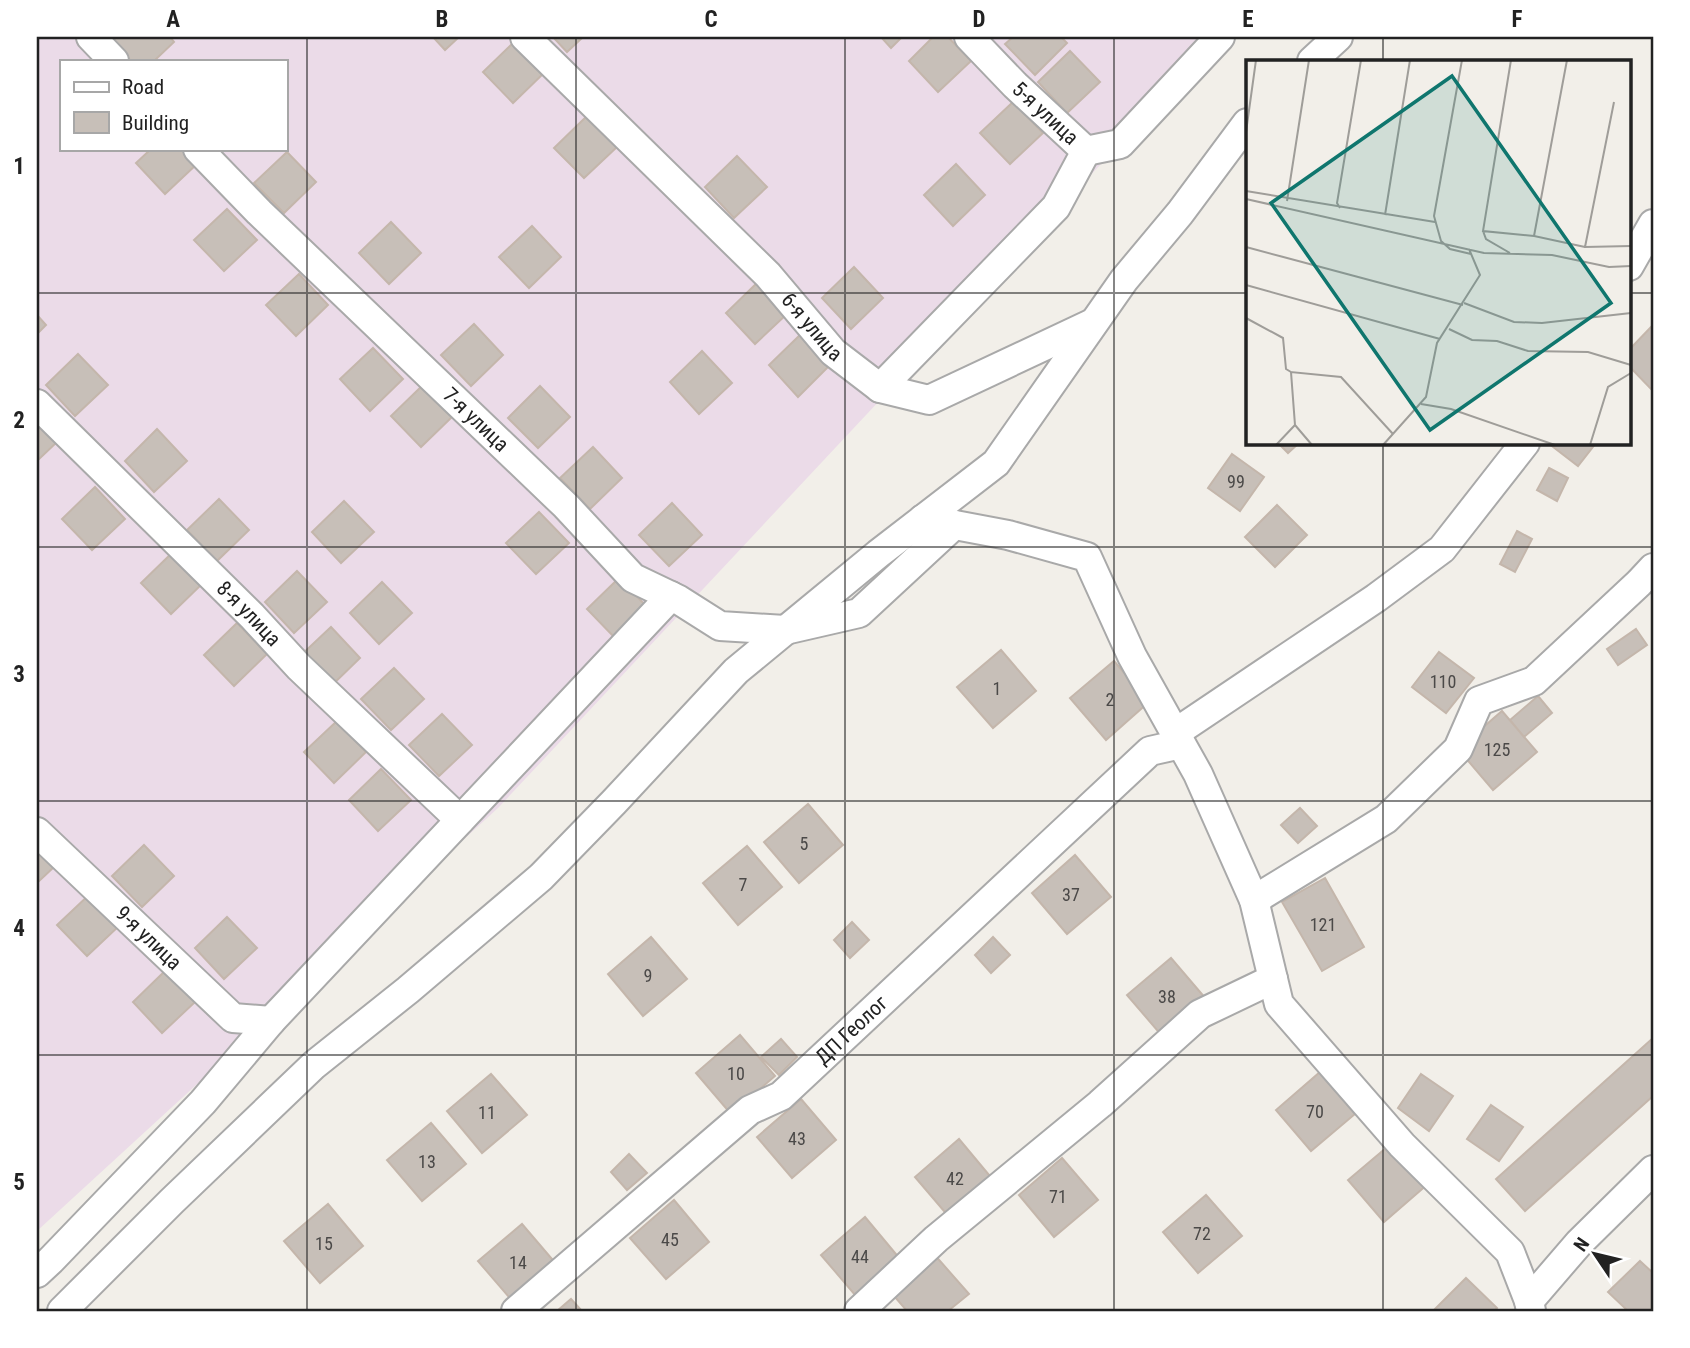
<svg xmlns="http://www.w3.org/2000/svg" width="1690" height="1348" font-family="'Roboto Condensed',sans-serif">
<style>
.industrial{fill:#ebdbe8;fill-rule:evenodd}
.building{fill:#c7bfb8;stroke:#c4b6ab;stroke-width:2}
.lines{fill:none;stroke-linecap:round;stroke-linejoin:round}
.street-casing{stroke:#a9a9a9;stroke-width:32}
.street{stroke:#fff;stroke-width:28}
.grid{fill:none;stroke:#222;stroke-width:2;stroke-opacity:0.55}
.labels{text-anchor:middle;stroke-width:5;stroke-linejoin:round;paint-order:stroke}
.number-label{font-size:18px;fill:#4b4948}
.street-label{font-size:21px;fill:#222;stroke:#fff}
.inset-road{fill:none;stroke:#9f9d99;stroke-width:2}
.view{fill:#0f766e;fill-opacity:0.15;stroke:#0f766e;stroke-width:3.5}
.inset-edge{fill:none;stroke:#222;stroke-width:3.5}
.neatline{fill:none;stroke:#222;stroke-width:2.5}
.grid-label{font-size:23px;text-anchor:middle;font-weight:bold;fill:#222}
</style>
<rect width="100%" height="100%" fill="#f2efe9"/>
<path class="industrial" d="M 37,37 L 1220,37 L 498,808 L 37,1231 ZM 61,61 L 285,61 L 285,149 L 61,149 Z"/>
<path class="building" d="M 117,37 L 170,37 L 174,42 L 154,61 L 131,61 L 112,41 Z
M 433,37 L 459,37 L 445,50 Z
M 553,37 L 583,37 L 567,52 Z
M 881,37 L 902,37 L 891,48 Z
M 933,37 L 948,37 L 971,61 L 938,92 L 909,61 Z
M 1013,37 L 1061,37 L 1067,43 L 1035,75 L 1005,44 Z
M 515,41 L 545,72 L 513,103 L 483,72 Z
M 1070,51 L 1100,82 L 1067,113 L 1038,82 Z
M 1013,102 L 1043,133 L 1010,164 L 980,133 Z
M 587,116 L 617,147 L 584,178 L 554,148 Z
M 151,149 L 184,149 L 198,163 L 165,194 L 136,163 Z
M 287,152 L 316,182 L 284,213 L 254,183 Z
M 737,156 L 767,187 L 734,218 L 705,187 Z
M 956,164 L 985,195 L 953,226 L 924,195 Z
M 227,209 L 257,240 L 224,271 L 194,240 Z
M 391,222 L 421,253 L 389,284 L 359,253 Z
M 532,226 L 561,257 L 529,288 L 499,257 Z
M 854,267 L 883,298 L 851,329 L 822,298 Z
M 299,274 L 328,305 L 296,336 L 266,305 Z
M 758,282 L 788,313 L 755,344 L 726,313 Z
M 37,315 L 46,325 L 37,334 Z
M 474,324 L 503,355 L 471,386 L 441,355 Z
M 1652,326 L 1653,386 L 1651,389 L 1629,366 L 1629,350 Z
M 801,334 L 830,365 L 798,397 L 769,365 Z
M 373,348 L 403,379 L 370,411 L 340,379 Z
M 702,351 L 732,383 L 699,414 L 670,382 Z
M 78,354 L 108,385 L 75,416 L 46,385 Z
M 423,385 L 453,416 L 421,447 L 391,416 Z
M 540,386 L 570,417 L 538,448 L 508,418 Z
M 37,420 L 57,442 L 37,461 Z
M 157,429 L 187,461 L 154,492 L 125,461 Z
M 1278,443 L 1299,443 L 1288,453 Z
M 1548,443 L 1596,443 L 1578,466 Z
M 593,447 L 622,478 L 590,509 L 560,478 Z
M 1232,454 L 1264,477 L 1240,511 L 1208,488 Z
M 1549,468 L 1568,478 L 1557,501 L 1537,490 Z
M 95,487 L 125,519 L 92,550 L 62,519 Z
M 219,499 L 249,530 L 217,561 L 187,530 Z
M 344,501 L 374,532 L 341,563 L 312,532 Z
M 672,503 L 702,535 L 669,566 L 639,535 Z
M 1277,505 L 1307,535 L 1275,567 L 1245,537 Z
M 539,512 L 569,543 L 536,574 L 506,543 Z
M 1517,531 L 1532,539 L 1515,572 L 1500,564 Z
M 173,552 L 203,583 L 171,614 L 141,583 Z
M 297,571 L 327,602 L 294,633 L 265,602 Z
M 619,578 L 649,609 L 617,640 L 587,609 Z
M 382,582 L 412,613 L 379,644 L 350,613 Z
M 237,623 L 267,654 L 234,686 L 204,655 Z
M 331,627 L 360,658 L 328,689 L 298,658 Z
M 1636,629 L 1647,645 L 1618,665 L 1607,649 Z
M 1001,650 L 1036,691 L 993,728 L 957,687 Z
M 1439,652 L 1474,678 L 1446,713 L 1412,687 Z
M 1114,661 L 1149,702 L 1106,740 L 1070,698 Z
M 394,668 L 424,699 L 391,730 L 361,699 Z
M 1538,696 L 1552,713 L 1524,737 L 1510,720 Z
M 1502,711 L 1537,752 L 1493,790 L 1458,749 Z
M 442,714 L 472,745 L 439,776 L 409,745 Z
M 337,721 L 366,752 L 334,783 L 304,752 Z
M 381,769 L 411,800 L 378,831 L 349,800 Z
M 808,804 L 843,845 L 799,883 L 764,842 Z
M 1300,808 L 1317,826 L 1298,843 L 1281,825 Z
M 144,845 L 174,876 L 142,907 L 112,876 Z
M 747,846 L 782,887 L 738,925 L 703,883 Z
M 37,849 L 54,867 L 37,883 Z
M 1075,855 L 1111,897 L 1067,934 L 1032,893 Z
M 1325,878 L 1364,947 L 1322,971 L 1282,902 Z
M 90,894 L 120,925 L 87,956 L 57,925 Z
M 227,917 L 257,948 L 224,979 L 195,948 Z
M 852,922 L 869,940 L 850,958 L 834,940 Z
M 651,937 L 687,979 L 643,1016 L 608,974 Z
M 993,937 L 1010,955 L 991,973 L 975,955 Z
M 1171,958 L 1206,999 L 1163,1037 L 1127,995 Z
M 165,971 L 195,1002 L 162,1033 L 133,1002 Z
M 740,1035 L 775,1076 L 731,1114 L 696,1073 Z
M 1653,1038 L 1653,1096 L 1525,1211 L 1496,1179 Z
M 781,1039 L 797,1057 L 779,1075 L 761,1057 Z
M 1320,1072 L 1355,1114 L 1311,1151 L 1276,1110 Z
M 491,1074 L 527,1115 L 482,1153 L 447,1111 Z
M 1421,1074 L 1453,1096 L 1429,1131 L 1398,1108 Z
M 801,1099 L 836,1140 L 792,1178 L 757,1137 Z
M 1491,1105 L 1523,1127 L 1499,1161 L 1467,1139 Z
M 431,1123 L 466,1164 L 422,1201 L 387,1160 Z
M 959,1139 L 994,1181 L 950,1218 L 915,1177 Z
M 1392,1143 L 1428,1184 L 1384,1222 L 1348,1180 Z
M 629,1154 L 647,1173 L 627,1190 L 611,1172 Z
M 1062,1158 L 1098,1200 L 1054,1237 L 1019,1195 Z
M 1206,1195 L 1242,1236 L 1198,1273 L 1163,1232 Z
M 674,1200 L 709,1242 L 666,1279 L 630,1238 Z
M 328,1204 L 363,1246 L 320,1283 L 284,1241 Z
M 865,1217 L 900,1259 L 856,1296 L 821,1255 Z
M 522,1224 L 557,1265 L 514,1303 L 478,1261 Z
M 933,1253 L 969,1294 L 948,1311 L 907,1311 L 889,1290 Z
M 1640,1261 L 1653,1273 L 1653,1308 L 1650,1311 L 1628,1311 L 1608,1292 Z
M 1466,1278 L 1497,1308 L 1494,1311 L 1436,1311 L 1434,1310 Z
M 571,1299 L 582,1311 L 557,1311 Z"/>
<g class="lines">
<g class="street-casing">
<g id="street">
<path d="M 91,37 L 114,61"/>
<path id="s1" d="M 525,37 L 768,275 L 833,352 L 880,388 L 1056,207 L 1086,151"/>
<path id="s2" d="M 969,37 L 1015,85 L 1086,151 L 1120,144 L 1220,37"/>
<path d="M 1312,61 L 1338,37"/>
<path id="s3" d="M 198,149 L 259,212 L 566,506 L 633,578 L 679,600 L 720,626 L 785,630 L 859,613 L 954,525"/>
<path d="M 1629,266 L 1653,224"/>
<path d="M 880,388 L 929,400 L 1093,323"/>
<path id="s4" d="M 37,404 L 252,616 L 299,667 L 460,820"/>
<path d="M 923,519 L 1008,535 L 1087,557 L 1132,656 L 1198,774 L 1254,900 L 1279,1004 L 1402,1145 L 1510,1252 L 1529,1301 L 1531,1311"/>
<path d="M 1175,733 L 1376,598 L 1442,549 L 1525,443"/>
<path id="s5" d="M 37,832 L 233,1018 L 271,1021"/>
<path d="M 1254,900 L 1386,819 L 1458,749 L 1479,701 L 1534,681 L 1639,583 L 1653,568"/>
<path d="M 37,1273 L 51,1260 L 203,1102 L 271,1021 L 671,596"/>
<path d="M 1529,1301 L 1579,1243 L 1653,1170"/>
<path d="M 62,1311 L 172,1201 L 314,1065 L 408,990 L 541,877 L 614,802 L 736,671 L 878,554 L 996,463 L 1124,280 L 1180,213 L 1247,123"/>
<path id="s6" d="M 516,1311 L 750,1110 L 781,1096 L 1150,751 L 1181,744"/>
<path d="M 859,1311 L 936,1239 L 1100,1104 L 1200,1014 L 1273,979"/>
</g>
</g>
<use href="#street" class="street"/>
</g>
<path class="grid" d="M 307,37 L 307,1311M 576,37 L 576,1311M 845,37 L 845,1311M 1114,37 L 1114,1311M 1383,37 L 1383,61M 37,293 L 1247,293M 1629,293 L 1653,293M 1383,443 L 1383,1311M 37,547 L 1653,547M 37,801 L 1653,801M 37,1055 L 1653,1055"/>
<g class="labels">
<g class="number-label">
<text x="1236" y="488">99</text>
<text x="1443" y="688">110</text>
<text x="997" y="695">1</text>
<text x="1110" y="706">2</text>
<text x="1497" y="756">125</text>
<text x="804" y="850">5</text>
<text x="743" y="891">7</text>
<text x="1071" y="901">37</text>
<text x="1323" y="931">121</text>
<text x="648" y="982">9</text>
<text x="1167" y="1003">38</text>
<text x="736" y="1080">10</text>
<text x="1315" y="1118">70</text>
<text x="487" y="1119">11</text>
<text x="797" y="1145">43</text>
<text x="427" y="1168">13</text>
<text x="955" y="1185">42</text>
<text x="1058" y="1203">71</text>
<text x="1202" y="1240">72</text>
<text x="670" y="1246">45</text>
<text x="324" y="1250">15</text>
<text x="860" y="1263">44</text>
<text x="518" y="1269">14</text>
</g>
<g class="street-label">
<text dy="7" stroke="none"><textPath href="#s2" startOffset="108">5-я улица</textPath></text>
<text dy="7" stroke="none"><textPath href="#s1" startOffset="408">6-я улица</textPath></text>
<text dy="7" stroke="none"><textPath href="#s3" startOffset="388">7-я улица</textPath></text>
<text dy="7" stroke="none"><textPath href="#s4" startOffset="298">8-я улица</textPath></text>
<text dy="7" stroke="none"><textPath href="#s5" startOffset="154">9-я улица</textPath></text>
<text dy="7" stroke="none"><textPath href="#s6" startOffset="439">ДП Геолог</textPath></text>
</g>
</g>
<g transform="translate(1246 60)">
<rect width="385" height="385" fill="#f2efe9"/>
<path class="inset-road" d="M 216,0 L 188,156 L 195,181 L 204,189 L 225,194M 265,0 L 237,171 L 288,176M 321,0 L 288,176 L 339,187M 368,42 L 339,187 L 385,186M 0,72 L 10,0M 0,131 L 189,162M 0,139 L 238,193 L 306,195 L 363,207 L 385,206M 41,141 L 63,0M 94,148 L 91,143 L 115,0M 139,155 L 164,0M 237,171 L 240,179 L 264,193M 0,187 L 217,245M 0,225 L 194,279M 218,243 L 268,262 L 296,263 L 385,253M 0,258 L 37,278 L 40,309 L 45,312M 203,269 L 226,280 L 251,281 L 282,291 L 342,292 L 385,305M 175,344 L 205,349 L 309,385M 30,385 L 49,365M 66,385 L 49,365 L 45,312 L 95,317 L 147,374M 137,385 L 180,337 L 191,283 L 234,215 L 223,189M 344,385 L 362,327 L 385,313"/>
<path class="view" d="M 206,16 L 365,243 L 184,370 L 25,143 Z"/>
<rect width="385" height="385" class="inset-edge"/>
</g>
<rect width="1690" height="1348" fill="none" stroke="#ffffff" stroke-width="77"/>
<rect x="60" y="60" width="228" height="91" fill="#ffffff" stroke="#a7a7a7" stroke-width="2"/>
<rect x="74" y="82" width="35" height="10" fill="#ffffff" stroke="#a7a7a7" stroke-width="2"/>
<text x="122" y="94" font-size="21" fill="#222222">Road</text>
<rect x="74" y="112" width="35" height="21" fill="#c7bfb8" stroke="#a7a7a7" stroke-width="2"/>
<text x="122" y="130" font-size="21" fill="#222222">Building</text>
<g transform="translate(1595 1254) rotate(305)" stroke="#ffffff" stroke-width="5" paint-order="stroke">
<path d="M0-5L12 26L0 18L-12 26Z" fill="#222222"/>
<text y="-10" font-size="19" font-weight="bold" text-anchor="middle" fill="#222222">N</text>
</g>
<rect x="38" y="38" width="1614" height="1272" class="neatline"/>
<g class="grid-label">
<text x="173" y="27">A</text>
<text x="442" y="27">B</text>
<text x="711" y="27">C</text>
<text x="979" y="27">D</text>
<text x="1248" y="27">E</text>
<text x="1517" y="27">F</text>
<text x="19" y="174">1</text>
<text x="19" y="428">2</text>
<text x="19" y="682">3</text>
<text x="19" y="936">4</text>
<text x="19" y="1190">5</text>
</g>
</svg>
